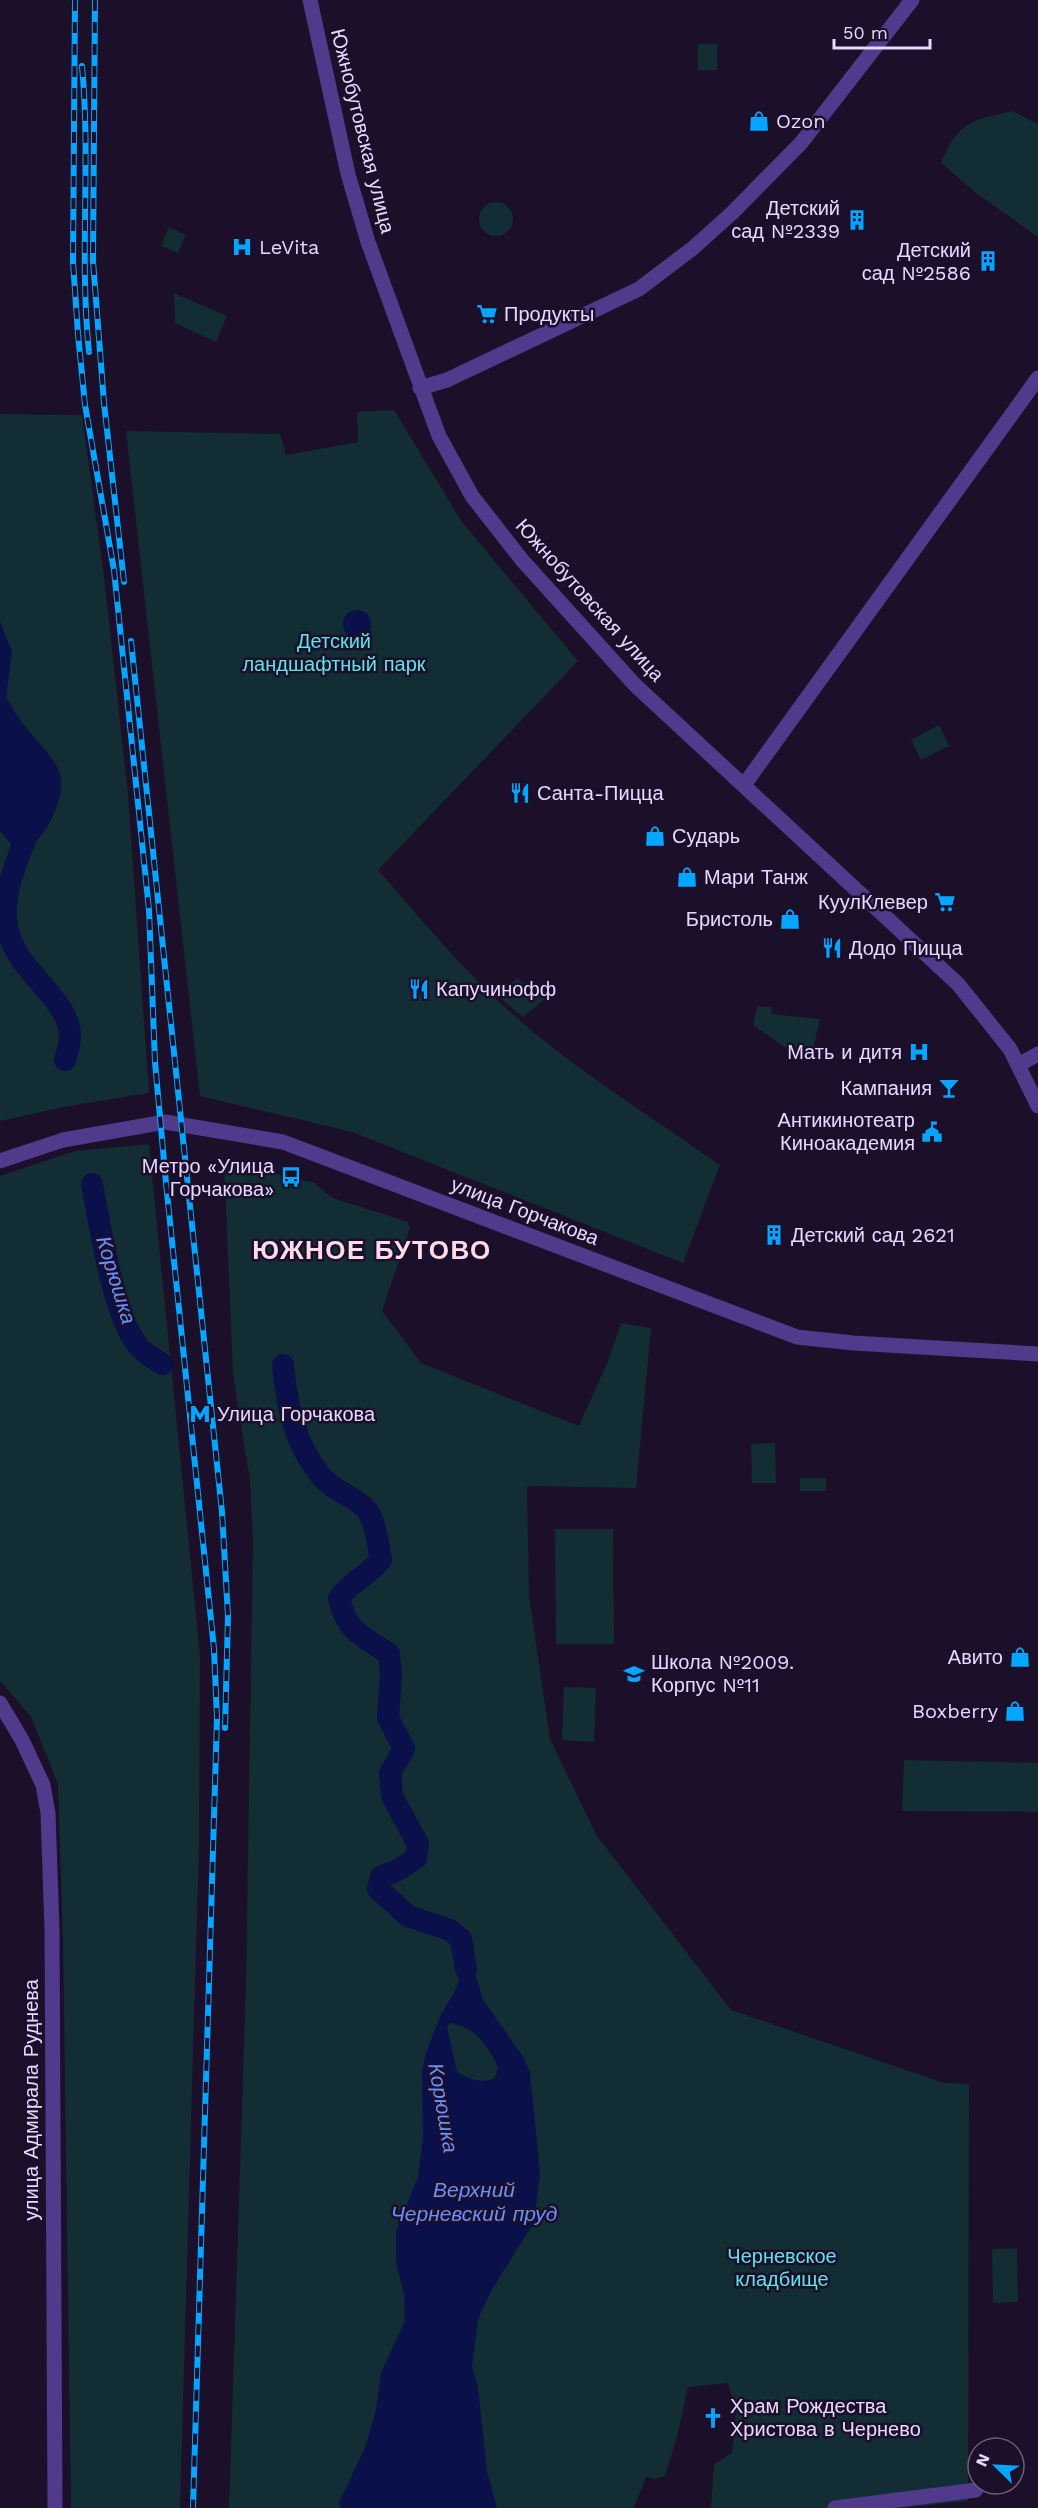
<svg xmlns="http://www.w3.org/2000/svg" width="1038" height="2508" font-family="'Work Sans',sans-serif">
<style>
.green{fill:#122d34}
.water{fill:#09104a;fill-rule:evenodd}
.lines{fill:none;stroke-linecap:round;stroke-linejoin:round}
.river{stroke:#09104a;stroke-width:22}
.minor{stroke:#51398b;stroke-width:15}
.rail-casing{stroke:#04a6ff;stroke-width:6}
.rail{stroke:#1b0f2a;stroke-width:4;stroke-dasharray:11;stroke-linecap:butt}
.labels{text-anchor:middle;stroke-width:5;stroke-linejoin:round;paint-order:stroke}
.poi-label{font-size:20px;fill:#e7d8ff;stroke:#1b0f2a;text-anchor:start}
.street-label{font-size:20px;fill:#e7d8ff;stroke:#1b0f2a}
.park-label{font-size:20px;fill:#5fe4e5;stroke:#1b0f2a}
.water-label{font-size:21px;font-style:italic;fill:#6691ff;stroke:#1b0f2a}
.district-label{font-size:26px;font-weight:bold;letter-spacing:1.5px;fill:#ffdae8;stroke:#1b0f2a}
</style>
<rect width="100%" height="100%" fill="#1b0f2a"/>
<path class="green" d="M 698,44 L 717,44 L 717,70 L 698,70 Z
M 1012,111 L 1038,124 L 1038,237 L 976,193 L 941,163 C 959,121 970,121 1012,111 Z
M479 219a17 17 0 1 1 34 0a17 17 0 1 1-34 0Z
M 169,227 L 186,235 L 178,253 L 161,246 Z
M 174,293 L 227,316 L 216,342 L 175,323 Z
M 394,410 L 462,522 L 578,661 L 378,870 C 420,918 461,968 509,1011 C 574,1069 649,1115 720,1165 L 683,1263 L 352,1132 L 200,1096 L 126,431 L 280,434 L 286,455 L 358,442 L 357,412 Z
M 0,414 L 82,415 L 104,576 L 128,794 L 149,1093 L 64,1107 L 0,1121 Z
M 939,725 L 949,746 L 921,760 L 911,740 Z
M 517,978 L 545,999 L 523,1017 L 500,998 Z
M 757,1006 L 772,1007 L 771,1014 L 820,1019 L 812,1054 L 804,1053 L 802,1059 L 753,1025 Z
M 149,1144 L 200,1656 L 199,1844 L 180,2508 L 71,2508 L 63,1942 L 58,1784 L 31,1717 L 0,1681 L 0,1176 L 75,1151 Z
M 224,1161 L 314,1183 L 333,1198 L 408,1222 L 410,1228 L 382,1311 L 421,1363 L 579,1426 L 608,1361 L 621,1323 L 651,1328 L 636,1488 L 527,1486 L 529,1596 L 550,1739 L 597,1836 L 731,2010 L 944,2083 L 969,2084 L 968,2501 L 901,2508 L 711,2508 L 714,2464 L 732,2453 L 736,2412 L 728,2383 L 688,2387 L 678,2433 L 665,2476 L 655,2479 L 646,2477 L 634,2508 L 229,2508 L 246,1985 L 253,1539 L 250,1481 L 233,1374 Z
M 775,1443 L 776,1483 L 752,1483 L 751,1444 Z
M 800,1478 L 826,1478 L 826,1491 L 800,1491 Z
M 555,1529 L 613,1529 L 614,1644 L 556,1644 Z
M 564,1687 L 596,1688 L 594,1742 L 562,1740 Z
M 904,1760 L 1038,1763 L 1038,1812 L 902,1811 Z
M 1017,2248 L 1018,2302 L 993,2303 L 992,2249 Z"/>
<path class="water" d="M343 624a14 14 0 1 1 28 0a14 14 0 1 1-28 0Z
M 0,622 L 12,651 L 6,698 C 13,708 19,720 27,729 C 51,758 73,771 54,813 C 46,832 37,843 19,854 L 0,831 Z
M 461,1939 L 465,1940 L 483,2000 L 524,2058 L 530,2073 L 540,2173 L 534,2222 L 491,2291 L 478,2319 L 472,2366 L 478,2388 L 487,2472 L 497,2508 L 342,2508 L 339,2503 L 366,2445 L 376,2410 L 381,2373 L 405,2321 L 404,2295 L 396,2262 L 396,2232 L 418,2177 L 423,2138 L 422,2072 L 426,2053 L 441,2014 L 456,1989 L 462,1967 ZM 450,2023 C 475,2027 489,2046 498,2068 L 495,2078 C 482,2084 468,2079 457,2072 L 447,2027 Z"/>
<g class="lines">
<path class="river" d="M 30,827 C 19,856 4,887 6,919 C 9,970 70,995 70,1037 C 70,1045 67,1053 65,1060
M 92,1184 C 100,1225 113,1316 139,1347 C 145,1354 155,1359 162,1364
M 283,1365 C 287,1406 294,1443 321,1476 C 333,1491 352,1495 365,1508 C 376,1520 378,1545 381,1560 C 368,1575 351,1582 339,1598 C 347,1633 362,1635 389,1654 L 391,1674 L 388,1718 L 404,1749 L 390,1773 L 392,1796 L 418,1844 L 416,1858 L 400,1869 L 381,1877 L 378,1889 L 408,1916 L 450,1930 L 461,1939 L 466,1969"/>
<path class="minor" d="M 310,0 L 348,174 L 368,242 L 439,436 L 472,496 L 522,560 L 635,685 L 958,984 L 1010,1049 L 1038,1106
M 420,388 L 447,380 L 639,289 L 693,248 L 732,213 L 801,143 L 912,0
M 744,785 L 1038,378
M 1020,1064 L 1038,1054
M 0,1161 L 63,1140 L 165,1122 L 283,1142 L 797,1337 L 853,1343 L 1038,1354
M 0,1703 L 22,1740 L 43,1785 L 48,1813 L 52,1930 L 55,2508
M 835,2508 L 976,2490"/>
<g class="rail-casing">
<path id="rail" d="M 75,0 L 73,262 L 78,334 L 85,405 L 114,570 L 149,910 L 155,1062 L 166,1183 L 214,1649 L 217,1718 L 193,2508
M 95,0 L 93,261 L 104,403 L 124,582
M 82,66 C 91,161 79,256 89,352
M 131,641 L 222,1512 L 228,1616 L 225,1728"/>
</g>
<use href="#rail" class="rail"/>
</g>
<defs>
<g id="shop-bare" transform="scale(1.62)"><path d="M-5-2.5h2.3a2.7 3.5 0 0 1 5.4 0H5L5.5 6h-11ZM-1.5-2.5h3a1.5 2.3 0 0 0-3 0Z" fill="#04a6ff" stroke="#1b0f2a" stroke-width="2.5" paint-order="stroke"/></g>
<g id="building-bare" transform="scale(1.62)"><path d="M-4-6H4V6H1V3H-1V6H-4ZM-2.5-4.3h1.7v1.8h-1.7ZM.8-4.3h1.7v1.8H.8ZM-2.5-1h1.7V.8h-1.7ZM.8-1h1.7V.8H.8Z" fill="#04a6ff" stroke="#1b0f2a" stroke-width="2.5" paint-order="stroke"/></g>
<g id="hospital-bare" transform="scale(1.62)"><path d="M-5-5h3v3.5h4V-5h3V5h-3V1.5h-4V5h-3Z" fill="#04a6ff" stroke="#1b0f2a" stroke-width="2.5" paint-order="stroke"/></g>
<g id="supermarket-bare" transform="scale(1.62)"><path d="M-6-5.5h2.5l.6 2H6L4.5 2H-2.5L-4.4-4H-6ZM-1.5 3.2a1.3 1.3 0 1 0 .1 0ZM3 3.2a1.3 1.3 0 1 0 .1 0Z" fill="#04a6ff" stroke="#1b0f2a" stroke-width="2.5" paint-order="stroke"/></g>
<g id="restaurant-bare" transform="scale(1.62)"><path d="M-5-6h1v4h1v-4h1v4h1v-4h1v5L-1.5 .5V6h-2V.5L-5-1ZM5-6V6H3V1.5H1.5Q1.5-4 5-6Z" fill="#04a6ff" stroke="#1b0f2a" stroke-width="2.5" paint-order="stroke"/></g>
<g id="bar-bare" transform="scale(1.62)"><path d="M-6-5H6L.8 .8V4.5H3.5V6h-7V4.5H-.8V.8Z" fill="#04a6ff" stroke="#1b0f2a" stroke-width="2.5" paint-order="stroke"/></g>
<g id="civic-bare" transform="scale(1.62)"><path d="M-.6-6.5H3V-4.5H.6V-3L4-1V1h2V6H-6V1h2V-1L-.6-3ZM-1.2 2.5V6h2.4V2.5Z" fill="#04a6ff" stroke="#1b0f2a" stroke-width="2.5" paint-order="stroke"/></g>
<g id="bus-bare" transform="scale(1.62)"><path d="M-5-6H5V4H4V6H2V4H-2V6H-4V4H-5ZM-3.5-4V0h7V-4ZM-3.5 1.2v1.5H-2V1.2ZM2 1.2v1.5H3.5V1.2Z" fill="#04a6ff" stroke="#1b0f2a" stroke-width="2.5" paint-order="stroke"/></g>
<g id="metro-bare" transform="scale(1.62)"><path d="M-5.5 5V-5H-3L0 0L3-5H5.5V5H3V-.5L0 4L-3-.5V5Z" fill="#04a6ff" stroke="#1b0f2a" stroke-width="2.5" paint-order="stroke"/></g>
<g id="school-bare" transform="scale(1.62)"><path d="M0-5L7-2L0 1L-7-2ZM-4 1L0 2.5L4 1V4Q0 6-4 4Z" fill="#04a6ff" stroke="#1b0f2a" stroke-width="2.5" paint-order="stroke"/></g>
<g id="church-bare" transform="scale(1.62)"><path d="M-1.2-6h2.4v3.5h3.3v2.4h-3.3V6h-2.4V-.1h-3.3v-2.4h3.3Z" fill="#04a6ff" stroke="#1b0f2a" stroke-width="2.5" paint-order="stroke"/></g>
</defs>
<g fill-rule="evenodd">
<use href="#shop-bare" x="759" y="121"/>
<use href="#building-bare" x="857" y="220"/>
<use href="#hospital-bare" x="242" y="247"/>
<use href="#building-bare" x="988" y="261"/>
<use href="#supermarket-bare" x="487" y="314"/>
<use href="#restaurant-bare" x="520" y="793"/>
<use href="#shop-bare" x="655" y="836"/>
<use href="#shop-bare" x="687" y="877"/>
<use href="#supermarket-bare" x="945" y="902"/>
<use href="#shop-bare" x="790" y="919"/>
<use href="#restaurant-bare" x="832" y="948"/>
<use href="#restaurant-bare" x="419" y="989"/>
<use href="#hospital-bare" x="919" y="1052"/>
<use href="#bar-bare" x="949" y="1088"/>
<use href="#civic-bare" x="932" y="1132"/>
<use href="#bus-bare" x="291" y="1177"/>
<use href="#building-bare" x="774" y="1235"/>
<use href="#metro-bare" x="200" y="1414"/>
<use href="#shop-bare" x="1020" y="1657"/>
<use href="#school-bare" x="634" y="1674"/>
<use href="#shop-bare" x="1015" y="1711"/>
<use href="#church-bare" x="713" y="2418"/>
</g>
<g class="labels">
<g class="poi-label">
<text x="776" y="128">Ozon</text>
<text x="840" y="215" text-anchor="end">Детский<tspan x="840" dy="23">сад №2339</tspan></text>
<text x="259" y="254">LeVita</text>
<text x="971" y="257" text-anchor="end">Детский<tspan x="971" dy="23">сад №2586</tspan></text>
<text x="504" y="321">Продукты</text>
<text x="537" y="800">Санта-Пицца</text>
<text x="672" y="843">Сударь</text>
<text x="704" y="884">Мари Танж</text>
<text x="928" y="909" text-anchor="end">КуулКлевер</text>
<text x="773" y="926" text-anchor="end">Бристоль</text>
<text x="849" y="955">Додо Пицца</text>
<text x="436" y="996">Капучинофф</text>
<text x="902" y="1059" text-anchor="end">Мать и дитя</text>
<text x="932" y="1095" text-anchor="end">Кампания</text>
<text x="915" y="1127" text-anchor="end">Антикинотеатр<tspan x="915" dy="23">Киноакадемия</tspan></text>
<text x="274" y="1173" text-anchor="end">Метро «Улица<tspan x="274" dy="23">Горчакова»</tspan></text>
<text x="791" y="1242">Детский сад 2621</text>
<text x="217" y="1421">Улица Горчакова</text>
<text x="1003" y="1664" text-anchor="end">Авито</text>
<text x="651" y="1669">Школа №2009.<tspan x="651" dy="23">Корпус №11</tspan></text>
<text x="998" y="1718" text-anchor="end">Boxberry</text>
<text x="730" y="2413">Храм Рождества<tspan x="730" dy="23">Христова в Чернево</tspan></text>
</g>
<g class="street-label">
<text transform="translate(363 131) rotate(76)" y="7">Южнобутовская улица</text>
<text transform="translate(590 600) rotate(48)" y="7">Южнобутовская улица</text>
<text transform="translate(525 1211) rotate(21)" y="7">улица Горчакова</text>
<text transform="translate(31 2100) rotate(-90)" y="7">улица Адмирала Руднева</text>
</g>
<g class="park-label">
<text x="334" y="648">Детский<tspan x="334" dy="23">ландшафтный парк</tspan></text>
<text x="782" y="2263">Черневское<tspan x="782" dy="23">кладбище</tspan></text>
</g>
<g class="water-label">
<text transform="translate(116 1280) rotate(73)" y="7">Корюшка</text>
<text transform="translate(443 2108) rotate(80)" y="7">Корюшка</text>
<text x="474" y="2197">Верхний<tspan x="474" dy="24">Черневский пруд</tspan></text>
</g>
<g class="district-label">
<text x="372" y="1259">ЮЖНОЕ БУТОВО</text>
</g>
</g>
<g transform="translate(996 2466) rotate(294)"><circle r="28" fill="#1b0f2a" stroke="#6d5f7f" stroke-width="1.5"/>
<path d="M0-4.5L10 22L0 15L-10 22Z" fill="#04a6ff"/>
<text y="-9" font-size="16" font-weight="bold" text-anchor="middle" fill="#e7d8ff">N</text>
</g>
<path d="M834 39v9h96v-9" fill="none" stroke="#e7d8ff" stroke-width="3"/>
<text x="843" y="39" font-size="18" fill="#e7d8ff" stroke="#1b0f2a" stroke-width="4.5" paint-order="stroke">50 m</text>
</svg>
